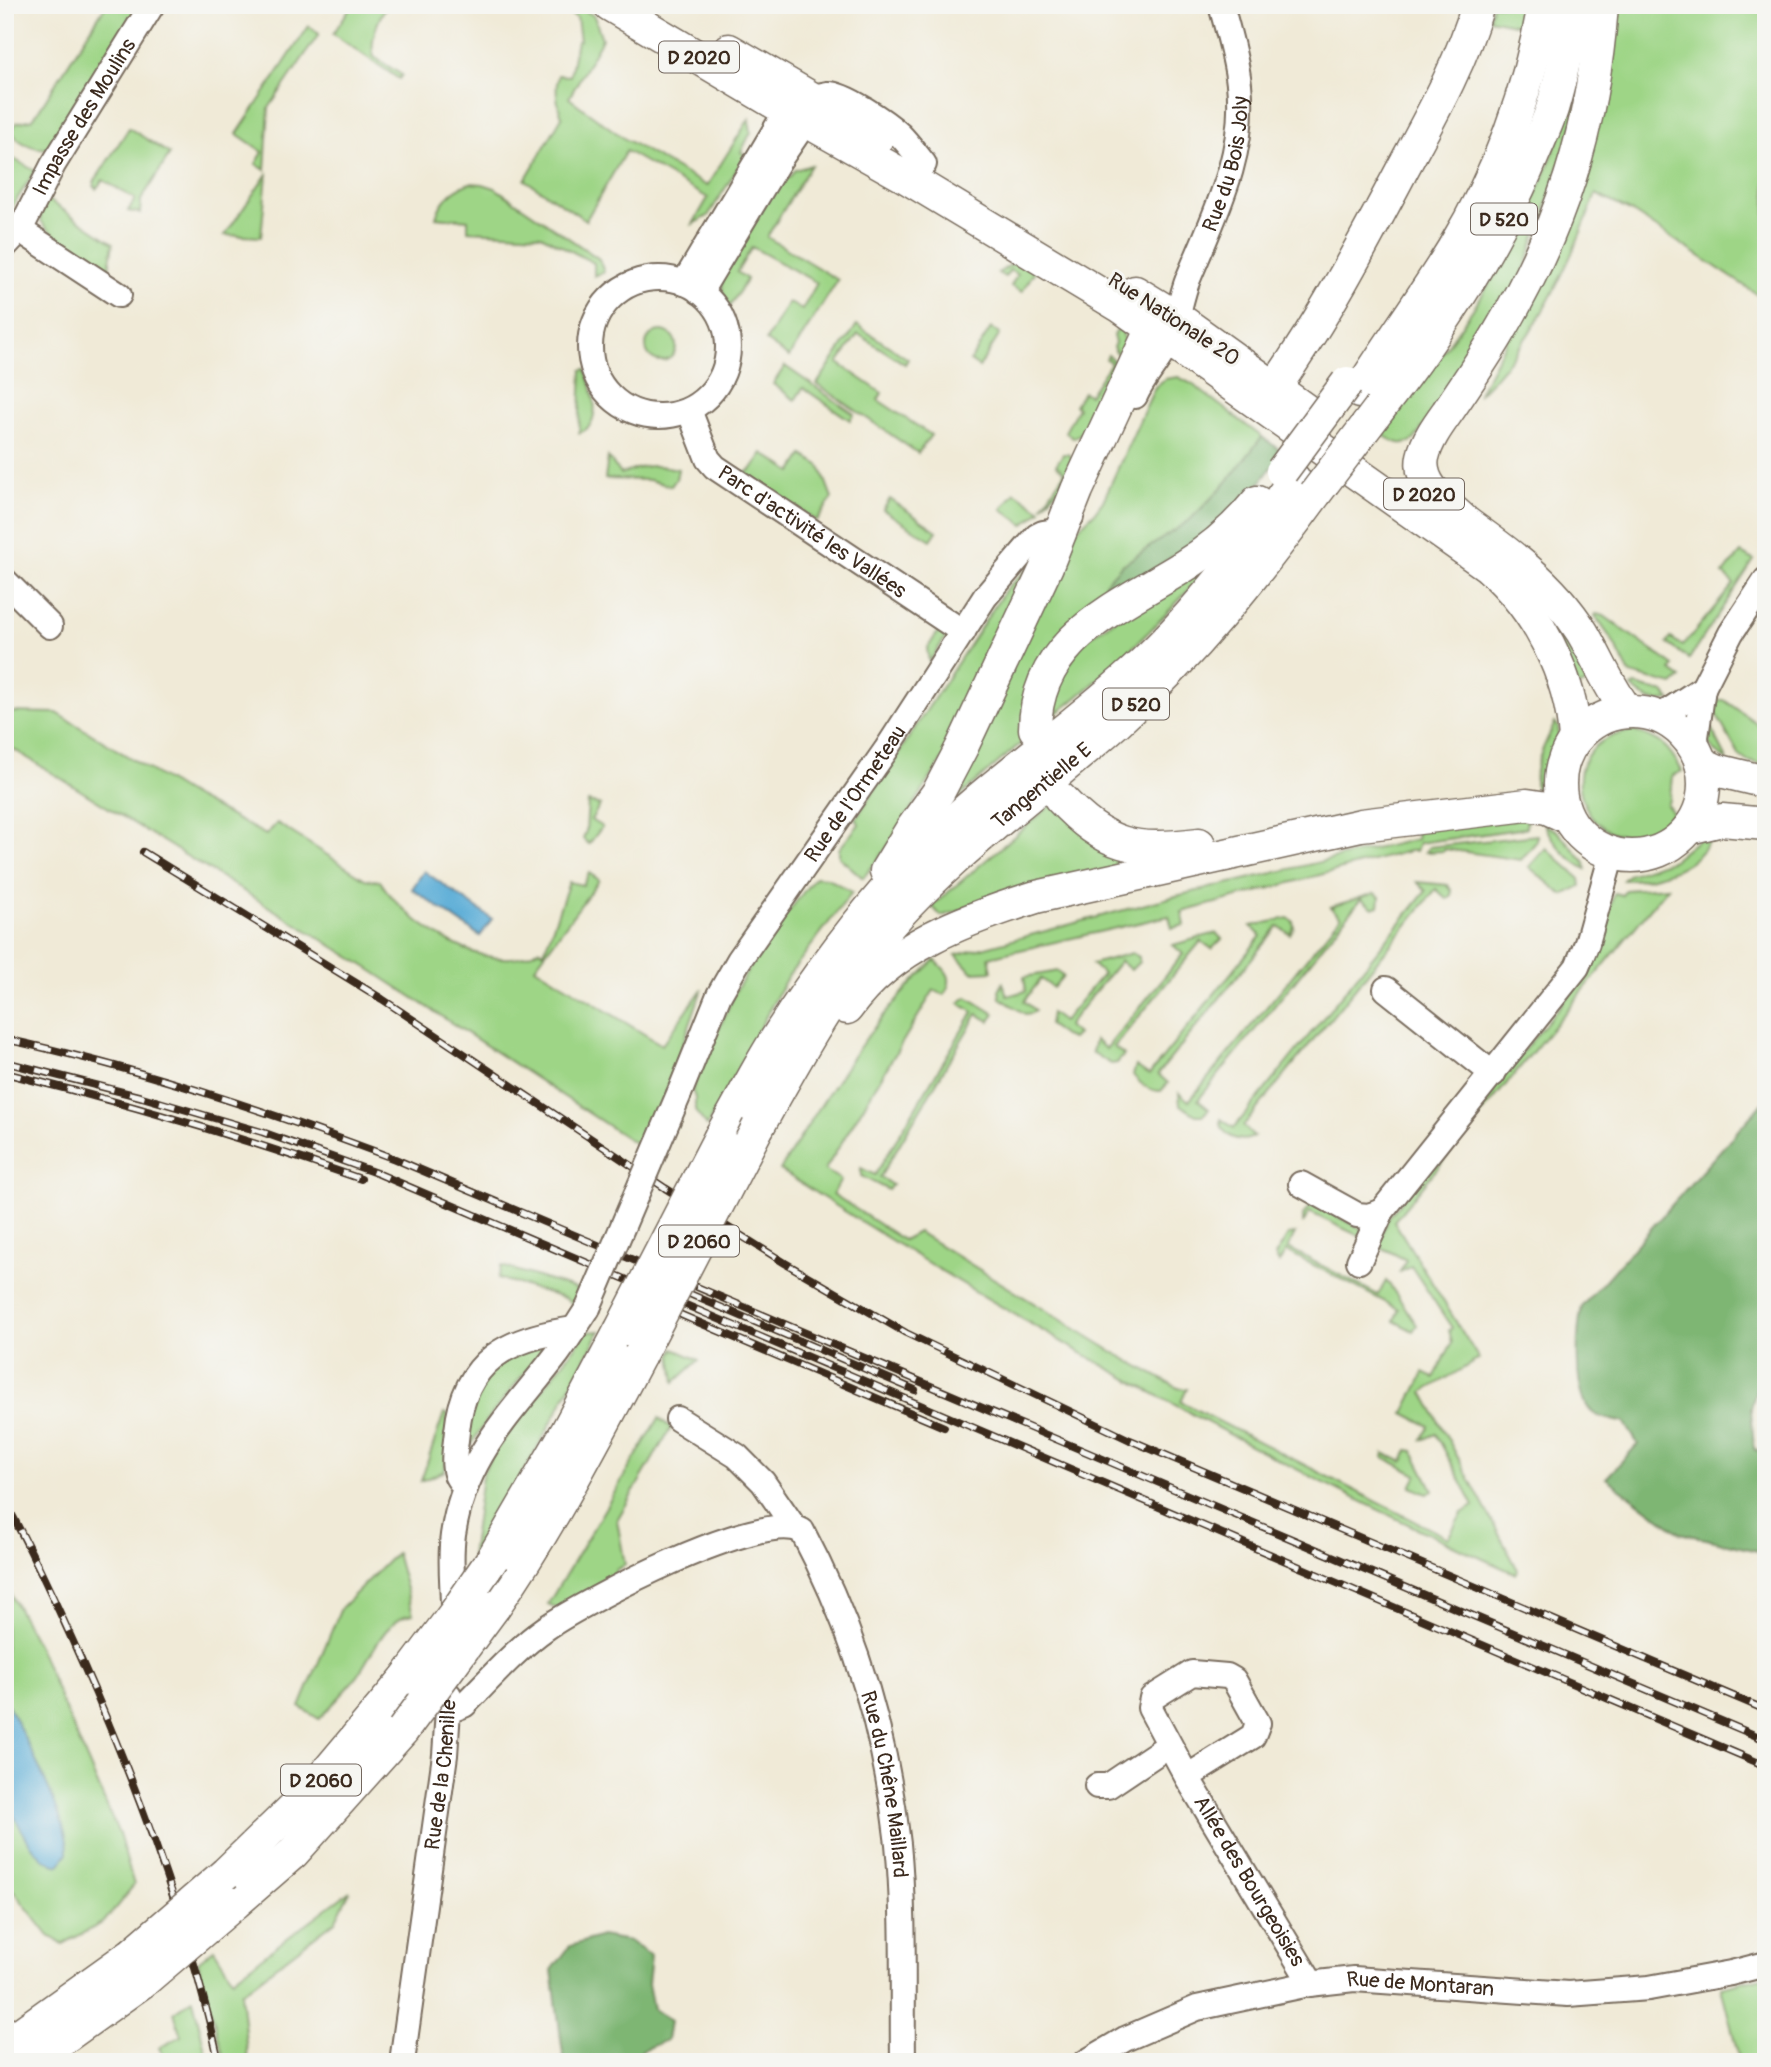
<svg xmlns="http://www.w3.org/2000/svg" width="1771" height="2067" font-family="Pangolin,sans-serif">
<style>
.green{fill:#9ed586;stroke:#6c8052;stroke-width:2}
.forest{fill:#7eb673;stroke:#5c7048;stroke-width:2}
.water{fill:#5cadd7;stroke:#4c6c7a;stroke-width:2}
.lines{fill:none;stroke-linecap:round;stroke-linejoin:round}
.minor-casing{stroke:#7a6d5f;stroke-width:28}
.major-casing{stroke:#7a6d5f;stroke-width:35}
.minor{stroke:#fff;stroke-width:24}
.major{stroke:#fff;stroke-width:32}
.rail-casing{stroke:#3b2a1e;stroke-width:8}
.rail{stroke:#f6f6f2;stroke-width:5;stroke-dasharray:16;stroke-linecap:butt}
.minor-bridge-casing{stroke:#7a6d5f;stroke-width:28;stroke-linecap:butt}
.major-bridge-casing{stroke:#7a6d5f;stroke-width:35;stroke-linecap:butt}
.minor-bridge{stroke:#fff;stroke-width:24}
.major-bridge{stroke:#fff;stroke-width:32}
.labels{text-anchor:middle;stroke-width:6;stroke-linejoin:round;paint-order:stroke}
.shield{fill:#f6f6f2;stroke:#73675e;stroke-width:2}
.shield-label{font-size:19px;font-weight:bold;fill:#3b2a1e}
.street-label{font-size:21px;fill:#3b2a1e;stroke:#f6f6f2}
</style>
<rect width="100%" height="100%" fill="#f6f6f2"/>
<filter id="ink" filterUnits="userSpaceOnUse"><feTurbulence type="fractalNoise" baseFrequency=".0143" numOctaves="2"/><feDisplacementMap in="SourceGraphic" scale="14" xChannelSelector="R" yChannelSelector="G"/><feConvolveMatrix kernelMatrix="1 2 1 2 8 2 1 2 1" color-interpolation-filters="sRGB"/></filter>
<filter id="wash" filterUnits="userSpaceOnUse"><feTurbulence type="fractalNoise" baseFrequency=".00686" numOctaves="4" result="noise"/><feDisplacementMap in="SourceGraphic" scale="28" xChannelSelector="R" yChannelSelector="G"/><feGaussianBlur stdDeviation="1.57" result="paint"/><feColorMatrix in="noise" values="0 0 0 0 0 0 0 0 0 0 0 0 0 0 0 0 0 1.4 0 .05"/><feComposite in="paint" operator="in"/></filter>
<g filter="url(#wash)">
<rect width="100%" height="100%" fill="#f0ead7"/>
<path class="green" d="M 106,5 L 145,5 L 50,148 C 35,150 19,144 11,131 L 16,123 L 33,119 Z
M 352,5 L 387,5 C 378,19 369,41 374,57 L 402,75 L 399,79 L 333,34 Z
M 554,5 L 575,5 L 594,16 L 602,39 L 569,98 L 625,139 L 707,186 L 749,119 L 751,132 L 741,152 L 746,155 L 708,216 L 693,224 L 708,198 L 626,151 L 586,220 L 525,180 L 562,117 C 557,102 555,91 558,75 L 570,76 L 577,41 L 580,41 L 577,18 Z
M 1492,5 L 1522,5 L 1519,25 L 1489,19 Z
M 1613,5 L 1766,5 L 1766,300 L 1634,213 L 1596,194 C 1569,266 1535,341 1478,395 L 1505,344 Z
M 309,26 L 319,34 L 269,108 L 265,170 L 256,164 L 263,152 L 237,134 Z
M 1580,72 L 1584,92 L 1521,280 L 1414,440 C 1403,447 1393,442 1383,435 C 1433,365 1489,295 1526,217 C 1549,170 1565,121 1580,72 Z
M 129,128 L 170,154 L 141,200 L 140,213 L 128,211 L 135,199 L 103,180 L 96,189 L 94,187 L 94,182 Z
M 5,154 L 35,171 L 5,218 Z
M 811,165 L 767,237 L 838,280 L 789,357 L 766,341 L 788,302 L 802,310 L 817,283 L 752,247 L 737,272 L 747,279 L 728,309 L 723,302 L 722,278 L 780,178 L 789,178 L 795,170 Z
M 267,174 L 261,237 L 225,235 Z
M 470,183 L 483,184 L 495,188 L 599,259 L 604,272 L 594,276 L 594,263 L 541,235 L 468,231 L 468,220 L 436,217 C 441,200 453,189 470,183 Z
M 47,199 L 113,243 L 109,269 C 93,259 47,236 41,220 C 39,211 43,206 47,199 Z
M 1020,259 L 1036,269 L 1022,292 L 1011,286 L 1017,275 L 1010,270 L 1005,277 L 998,273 Z
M 857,325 L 908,359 L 905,364 L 858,334 L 838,363 L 882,393 L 878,400 L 931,435 L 918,453 L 817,384 Z
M 991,328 L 1000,334 L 979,367 L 970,361 Z
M 1118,328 L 1123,333 L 1125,347 L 1119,358 L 1113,347 L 1115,343 L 1113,336 Z
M646 346a15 15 0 1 1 30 0a15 15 0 1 1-30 0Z
M 1108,355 L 1117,364 L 1105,402 L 1093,426 L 1073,438 L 1065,432 L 1078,408 L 1075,405 L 1083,392 L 1089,395 L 1111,363 L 1106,359 Z
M 785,366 L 854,414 L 850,420 L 803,388 L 795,400 L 773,384 Z
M 586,369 C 592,388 605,424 579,433 L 582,370 Z
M 1178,377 L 1192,384 L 1262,437 L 1226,483 L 1190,520 L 1121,566 L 1104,603 L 1028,737 L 940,813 L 1073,533 L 1094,513 L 1103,501 L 1155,387 L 1165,379 Z
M 763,453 L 792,472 L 803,455 L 820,466 L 832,498 L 817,521 L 745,473 L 751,470 Z
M 1063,454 L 1069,454 L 1074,461 L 1065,482 L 1042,506 L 1065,472 L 1056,465 Z
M 608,457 L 621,474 C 644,465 654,464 678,469 L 676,479 L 671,486 L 649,480 L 605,479 Z
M 1015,492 L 1041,510 L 1024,525 L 1002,509 Z
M 890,499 L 937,531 L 931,540 L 883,510 Z
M 1231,542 C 1173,609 1117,669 1046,722 L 1051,686 L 1079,644 Z
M 1741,553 L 1754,560 L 1689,659 L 1667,643 L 1671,638 L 1683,646 L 1734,584 L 1723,574 Z
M 1030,567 L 968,719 L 886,849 L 863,878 L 839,857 L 839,849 L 859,824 L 856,818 L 1006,589 Z
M 1540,596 L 1595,680 L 1578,687 Z
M 1596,614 L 1604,616 L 1674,666 L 1671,671 L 1681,678 L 1673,685 L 1630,674 L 1612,640 L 1595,616 Z
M 941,627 L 947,636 L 929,662 L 927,649 Z
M 1635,685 L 1664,693 L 1670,700 C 1654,704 1644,699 1632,687 Z
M 1717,700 L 1724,700 L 1766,730 L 1766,765 L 1747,761 L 1739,755 L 1713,709 Z
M 5,712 L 57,713 L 194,797 L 266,835 L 277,823 L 365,879 L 380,881 C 406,923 491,981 539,949 L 544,952 L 569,882 L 583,885 L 589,873 L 599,880 L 535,967 L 662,1045 L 702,989 L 662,1105 L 659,1105 L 642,1148 L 368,968 L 5,744 Z
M 1555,723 L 1558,726 L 1559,735 L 1545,771 L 1545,795 L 1536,792 C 1531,768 1545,744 1555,723 Z
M 1710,726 L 1728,761 L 1714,751 L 1705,736 Z
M 1632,731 C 1660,738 1669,746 1682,771 L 1672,776 L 1670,798 L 1667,805 L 1673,813 C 1599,890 1528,747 1632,731 Z
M 588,802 L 600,805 L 591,820 L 602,827 L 589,844 L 583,839 L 586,831 Z
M 1051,805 L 1149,859 L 941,916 L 932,906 Z
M 1527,817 L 1526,828 L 1419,843 L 1416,851 L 1409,851 L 1182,912 L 1185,925 L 1172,928 L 1169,916 L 989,957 L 992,971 L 972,972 L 956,955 L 1176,896 L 1417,839 L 1415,828 Z
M 1544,824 L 1557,831 L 1585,862 L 1586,869 C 1566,858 1554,844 1544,824 Z
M 1711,834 C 1701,867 1654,881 1623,880 L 1628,875 L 1673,860 L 1700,838 Z
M 1537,835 L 1537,841 L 1521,860 L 1445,849 L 1444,851 L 1425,852 L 1429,847 Z
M 1546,848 L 1580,879 L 1581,886 L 1563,895 L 1529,867 Z
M 815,877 L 827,878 L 852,892 L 786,979 L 707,1126 L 695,1111 L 695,1098 L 692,1090 L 736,990 L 769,937 Z
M 1417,882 L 1448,885 L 1452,890 L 1451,896 L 1447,899 L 1436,889 L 1243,1126 L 1254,1136 C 1241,1146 1219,1135 1221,1119 L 1234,1128 L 1426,891 Z
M 1668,887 L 1394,1221 L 1479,1359 L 1423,1392 L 1518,1570 L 1516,1574 C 1261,1460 1015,1322 780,1170 C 827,1096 870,1020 935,960 C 947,971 955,978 944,995 L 934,990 L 825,1170 L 841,1180 L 833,1194 L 903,1240 L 918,1232 L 1120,1356 L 1178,1388 L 1187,1389 L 1181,1402 L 1448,1538 L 1462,1513 L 1474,1506 L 1436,1434 L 1422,1440 L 1429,1426 L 1404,1413 L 1424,1373 L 1434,1378 L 1452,1343 L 1449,1330 L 1452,1328 L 1411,1266 L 1400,1272 L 1406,1260 L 1377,1245 L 1388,1218 L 1594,964 L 1614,893 L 1622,895 L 1626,890 Z
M 1375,893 L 1380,897 L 1379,906 L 1373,908 L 1361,899 L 1198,1100 L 1209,1109 L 1203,1115 L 1196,1115 L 1180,1105 L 1179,1093 L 1189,1101 L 1341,917 L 1330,907 Z
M 1288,918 L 1293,921 L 1294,927 L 1290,934 L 1278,926 L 1158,1074 L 1168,1083 L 1161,1091 C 1150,1091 1140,1084 1133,1075 L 1136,1066 L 1149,1075 L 1261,936 L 1251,926 Z
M 1216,933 L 1222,939 L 1212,949 L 1201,941 L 1114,1047 L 1124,1055 L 1117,1063 L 1111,1064 L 1092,1052 L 1095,1040 L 1106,1049 L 1183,954 L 1173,945 Z
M 1132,953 L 1139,957 L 1139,962 L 1131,970 L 1120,961 L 1067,1026 L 1077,1034 L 1072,1039 L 1064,1036 L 1049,1025 L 1051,1013 L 1063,1022 L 1103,974 L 1092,964 Z
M 1058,971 L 1063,976 L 1053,988 L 1041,979 L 1024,1001 L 1035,1010 L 1032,1013 L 1025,1014 L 1000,998 L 999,990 L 1003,983 L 1007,996 L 1026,991 L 1024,977 Z
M 967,997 L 995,1014 L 990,1021 L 977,1014 L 880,1177 L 892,1185 L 888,1190 L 861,1176 L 861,1168 L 875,1175 L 973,1012 L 959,1003 Z
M 1310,1206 L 1319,1207 L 1362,1229 L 1361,1237 L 1309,1212 L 1303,1224 L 1303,1215 Z
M 1295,1234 L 1288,1248 L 1378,1295 L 1386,1281 L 1389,1284 L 1417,1325 L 1413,1331 L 1394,1321 L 1399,1309 L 1286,1251 L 1279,1263 L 1275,1256 L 1288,1235 Z
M 502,1266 L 580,1290 L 574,1304 L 564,1298 L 498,1278 Z
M 600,1331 C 559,1408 520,1485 471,1556 L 482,1476 L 490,1457 L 587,1332 Z
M 536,1347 L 544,1348 L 485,1423 L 470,1446 L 466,1445 L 470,1397 L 488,1368 Z
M 674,1349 L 699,1360 L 675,1382 L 671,1355 Z
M 444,1413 L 448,1414 L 445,1471 L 421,1481 Z
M 659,1418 L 671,1428 L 617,1520 L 625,1565 L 616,1570 L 614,1578 L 557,1608 L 548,1604 Z
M 1408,1450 L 1413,1451 L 1433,1490 L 1427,1494 L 1411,1487 L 1417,1475 L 1383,1457 L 1384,1453 L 1403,1462 Z
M 396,1553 L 413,1614 C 384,1616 369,1663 353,1682 C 342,1695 330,1707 319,1719 L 300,1707 L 341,1608 Z
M 5,1584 L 36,1642 L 119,1834 L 134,1885 L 104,1922 L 63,1944 L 49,1936 L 5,1880 Z
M 350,1891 L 335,1921 L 241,1993 L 248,2062 L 225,2062 L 198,1962 L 214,1949 L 233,1979 Z
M 1766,1976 L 1766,2059 L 1759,2062 L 1740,2062 L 1721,1987 Z
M 193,1999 L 208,2062 L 167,2062 L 159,2048 L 181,2036 L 174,2012 Z"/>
<path class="forest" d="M 1262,437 L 1283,452 L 1238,512 L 1104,603 L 1105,583 L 1121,566 L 1190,520 L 1226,483 Z
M 1766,1099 L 1766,1363 L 1763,1365 L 1751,1408 L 1754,1449 L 1766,1455 L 1766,1553 L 1680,1533 L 1606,1478 L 1638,1444 L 1625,1423 C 1616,1420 1600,1419 1593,1413 C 1572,1396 1577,1330 1582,1306 Z
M 601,1936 L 629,1941 L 651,1956 L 648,1984 L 653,2009 L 670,2021 L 667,2040 L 642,2050 L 634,2062 L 564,2062 L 552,1970 L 570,1946 Z"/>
<path class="water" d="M 424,871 L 492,919 L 480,936 L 412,889 Z
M 5,1699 C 21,1731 70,1822 68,1853 L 59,1865 L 44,1860 L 30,1844 L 5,1801 Z"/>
</g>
<g filter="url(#ink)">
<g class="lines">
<g class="minor-casing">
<g id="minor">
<path d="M 20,230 L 119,295"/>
<path id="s1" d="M 5,246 L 20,230 L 53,165 L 152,5"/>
<circle cx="659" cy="347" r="69"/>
<path d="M 684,283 L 787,110 C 800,104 813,96 828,94 C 844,93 887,123 899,134 C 908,143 916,154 924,164"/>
<path d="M 700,292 L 778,162 L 806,121 L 810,106"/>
<path id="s2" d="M 1135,396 C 1144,376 1160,360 1169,341 C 1178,322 1180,299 1188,279 C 1214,216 1247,154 1239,84 C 1236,57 1228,31 1221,5"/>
<path id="s3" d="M 689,410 L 708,459 L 715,467 L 963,632"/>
<path d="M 5,581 L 50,626"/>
<path d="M 1659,717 L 1703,688 L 1731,633 L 1766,580"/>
<path d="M 1698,754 L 1696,737 L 1703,688"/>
<path d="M 1386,989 L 1493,1074"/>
<path id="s4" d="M 679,1094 L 719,995 L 739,960 L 886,750 L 985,597 L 1037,536 L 1043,533 L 1061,530 L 1071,517"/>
<path d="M 1301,1184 L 1357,1215 L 1369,1216 L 1382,1211"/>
<path d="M 1359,1261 L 1382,1211 L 1577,967 L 1587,943 L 1612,854"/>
<path d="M 678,1419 L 737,1456 L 763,1482 L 794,1527"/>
<path d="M 464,1487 C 462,1483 457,1478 456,1474 C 452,1462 456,1443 457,1431 C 464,1359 509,1338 574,1329"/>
<path d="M 453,1620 C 454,1591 449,1563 453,1535 C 465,1454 512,1414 558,1353 C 569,1338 578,1323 588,1308"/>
<path id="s5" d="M 448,1711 L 464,1705 C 490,1679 516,1649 546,1628 C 585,1601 762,1508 802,1531 C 854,1629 886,1734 898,1844 C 905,1916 902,1990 903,2062"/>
<path id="s6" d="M 1187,1777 L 1150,1708 L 1152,1698 L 1192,1673 L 1227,1676 L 1234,1680 L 1258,1723 L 1253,1736 L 1187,1777 L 1308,1978 L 1309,1984"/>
<path d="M 1097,1786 L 1108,1786 L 1169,1745"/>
<path id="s7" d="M 402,2062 L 445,1755 L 449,1695"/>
<path id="s8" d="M 1086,2062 L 1125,2039 L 1197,2008 L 1309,1984 L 1354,1979 L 1568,1994 L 1649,1988 L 1731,1973 L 1766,1964"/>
</g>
</g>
<g class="major-casing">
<g id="major">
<path d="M 610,5 L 787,110 L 906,177 L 1120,306 L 1488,566 C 1537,609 1571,674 1575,739"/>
<path d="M 729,50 L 878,137"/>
<path d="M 1135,292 L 1176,317 L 1314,416"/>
<path d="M 1275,387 C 1323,319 1363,244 1402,170 C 1431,116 1461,64 1478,5"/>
<path d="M 1359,392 C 1389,344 1423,298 1453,249 C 1498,175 1529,91 1544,5"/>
<path d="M 1380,408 C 1441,329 1496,246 1534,153 C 1540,139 1547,124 1552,109 C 1562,75 1569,40 1575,5"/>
<path d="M 1459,518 C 1505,550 1552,584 1582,632 C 1598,659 1609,688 1628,712"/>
<path d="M 1468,525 C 1451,507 1417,487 1423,457 C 1427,440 1438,425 1448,411 C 1465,386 1482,361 1497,336 C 1561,229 1593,129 1602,5"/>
<circle cx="1632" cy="784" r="72"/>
<path d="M 1035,729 C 1036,640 1114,609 1181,568 C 1209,551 1236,528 1257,502"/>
<path d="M 1701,763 L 1716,770 L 1766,782"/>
<path d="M 1060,798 C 1106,847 1134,852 1199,844"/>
<path d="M 1689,828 L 1722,820 L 1766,824"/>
<path d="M 886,871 L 911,830 L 939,791 L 962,747 L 1047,566 L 1077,490 L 1152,328 L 1171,319"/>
<path d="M 847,1008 C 892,945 966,919 1036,897 L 1361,825 L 1527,805 L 1547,808 L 1567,817"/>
<path id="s9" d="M 758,1127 C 793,1064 828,1000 874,943 C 943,858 1035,795 1117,722 C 1193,654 1255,576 1315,494"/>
<path d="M 720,1137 C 740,1104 757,1068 778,1036 C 816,976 859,919 906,867 C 977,791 1067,734 1143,663 C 1201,609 1250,544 1294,479"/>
<path d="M 493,1558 L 567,1431 L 620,1331"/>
<path d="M 494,1607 C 550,1527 594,1441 640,1355"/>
<path d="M 226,1873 L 311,1791 L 406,1678"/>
<path d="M 234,1904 L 293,1853 L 403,1730"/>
<path d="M 5,2045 L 132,1954"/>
<path d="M 30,2062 L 145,1980"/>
</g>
</g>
<use href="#minor" class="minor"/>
<use href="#major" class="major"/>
<g class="rail-casing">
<path id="rail" d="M 143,852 L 382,999 L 665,1188 L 785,1263 L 906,1333 L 1130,1440 L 1766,1710
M 5,1039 C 139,1068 267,1111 395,1159 L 1766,1740
M 5,1062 L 142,1097 L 262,1132 L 379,1174 L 1766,1766
M 5,1073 C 126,1103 244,1138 361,1179
M 657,1280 L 915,1390
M 651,1302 L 944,1427
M 5,1502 C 39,1564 68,1629 96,1694 C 147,1813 191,1935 219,2062"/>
</g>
<use href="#rail" class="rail"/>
<g class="minor-bridge-casing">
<path id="minor-bridge" d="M 588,1308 L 679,1094"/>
</g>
<g class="major-bridge-casing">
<path id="major-bridge" d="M 1282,471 L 1347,383
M 1315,494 L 1380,408
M 620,1331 L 720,1137
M 640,1355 L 758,1127
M 406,1678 L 455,1613 L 493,1558
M 403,1730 L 494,1607
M 132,1954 L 226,1873
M 145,1980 L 234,1904"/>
</g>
<use href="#minor-bridge" class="minor-bridge"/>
<use href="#major-bridge" class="major-bridge"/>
</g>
</g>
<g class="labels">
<g class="shield">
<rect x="659" y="41.5" width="80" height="31" rx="5"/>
<rect x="1471" y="203.5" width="66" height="31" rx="5"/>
<rect x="1384" y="478.5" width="80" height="31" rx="5"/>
<rect x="1103" y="688.5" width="66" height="31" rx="5"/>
<rect x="659" y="1225.5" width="80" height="31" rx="5"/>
<rect x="281" y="1764.5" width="80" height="31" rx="5"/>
</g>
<g class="shield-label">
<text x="699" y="64">D 2020</text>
<text x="1504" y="226">D 520</text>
<text x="1424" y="501">D 2020</text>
<text x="1136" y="711">D 520</text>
<text x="699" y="1248">D 2060</text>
<text x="321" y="1787">D 2060</text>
</g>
<g class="street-label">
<text dy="7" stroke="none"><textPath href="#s1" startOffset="152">Impasse des Moulins</textPath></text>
<text dy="7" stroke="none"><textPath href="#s2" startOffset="252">Rue du Bois Joly</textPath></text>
<text transform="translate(1174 319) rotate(33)" y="7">Rue Nationale 20</text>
<text dy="7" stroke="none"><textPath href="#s3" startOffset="180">Parc d'activité les Vallées</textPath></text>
<text dy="7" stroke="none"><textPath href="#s9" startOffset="448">Tangentielle E</textPath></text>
<text dy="7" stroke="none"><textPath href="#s4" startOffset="350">Rue de l'Ormeteau</textPath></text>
<text dy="7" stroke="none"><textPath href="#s7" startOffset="290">Rue de la Chenille</textPath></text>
<text dy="7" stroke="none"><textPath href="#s5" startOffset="677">Rue du Chêne Maillard</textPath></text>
<text dy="7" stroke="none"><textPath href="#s6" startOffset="441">Allée des Bourgeoisies</textPath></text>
<text dy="7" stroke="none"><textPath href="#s8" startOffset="350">Rue de Montaran</textPath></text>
</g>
</g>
<rect width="1771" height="2067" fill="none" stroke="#f6f6f2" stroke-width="28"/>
</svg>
